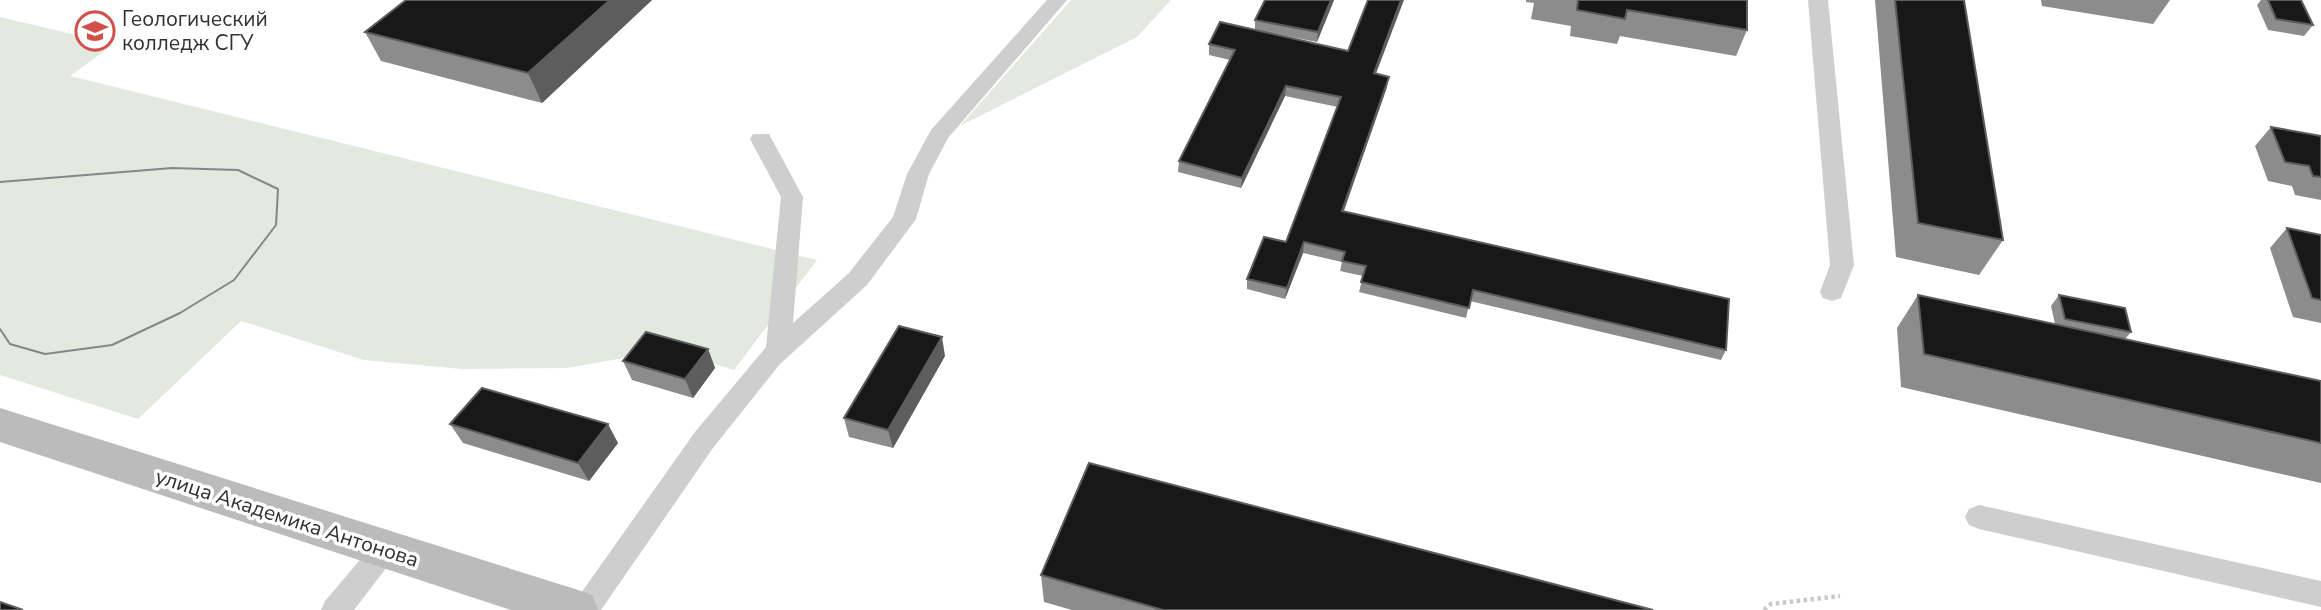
<svg xmlns="http://www.w3.org/2000/svg" width="2321" height="610" font-family="'Nunito Sans',sans-serif">
<style>
.green{fill:#e3e9de}
.lines{fill:none;stroke-linecap:round;stroke-linejoin:round}
.path{stroke:#c8c8c8;stroke-width:4.5;stroke-dasharray:3.5 3.5;stroke-linecap:butt}
.service{fill:#cecece;fill-rule:evenodd}
.secondary{fill:#bbb;fill-rule:evenodd}
.tram{stroke:#868686;stroke-width:2}
.wall{fill:#8c8c8c}
.shaded-wall{fill:#5d5d5d}
.building{fill:#181818;stroke:#5d5d5d;stroke-width:2}
.labels{text-anchor:middle;stroke-width:7;stroke-linejoin:round;paint-order:stroke}
.poi-label{font-size:21px;fill:#313131;stroke:#fff;text-anchor:start}
.street-label{font-size:21px;fill:#313131;stroke:#fff}
</style>
<rect width="100%" height="100%" fill="#fff"/>
<path class="green" d="M 1071,0 L 1171,0 L 1137,37 L 960,126 Z
M 0,17 L 114,44 L 70,76 L 817,260 L 734,370 L 669,350 L 567,368 L 462,369 L 364,360 L 241,321 L 138,419 L 0,375 Z"/>
<g class="lines">
<path class="path" d="M 1764,610 L 1771,604 L 1840,596"/>
<path class="service" d="M 1047,0 L 1067,0 L 948,138 L 929,174 L 916,219 L 867,285 L 780,364 L 713,448 L 601,610 L 569,610 L 695,432 L 766,347 L 781,197 L 750,139 L 753,134 L 769,134 L 803,197 L 793,323 L 849,273 L 893,217 L 907,174 L 931,130 Z
M 1808,0 L 1828,0 L 1854,265 L 1841,298 L 1832,301 L 1823,298 L 1820,292 L 1830,265 Z
M 1979,505 L 2321,581 L 2321,607 L 1979,529 L 1969,525 L 1965,517 L 1969,509 Z
M 386,537 L 396,541 L 400,550 L 354,610 L 321,610 L 325,601 L 376,541 Z"/>
<path class="secondary" d="M 0,408 L 575,589 L 592,595 L 598,610 L 511,610 L 0,442 Z"/>
<path class="tram" d="M 0,182 L 172,168 L 238,170 L 278,189 L 276,225 L 234,280 L 180,313 L 112,345 L 45,354 L 10,344 L 0,329"/>
</g>
<path class="wall" d="M 652,0 L 542,103 L 381,61 L 365,32 Z
M 1265,0 L 1334,0 L 1317,42 L 1255,30 L 1255,20 Z
M 1526,0 L 1747,0 L 1747,30 L 1736,56 L 1620,36 L 1617,44 L 1570,36 L 1571,26 L 1531,19 L 1534,3 L 1526,2 Z
M 1875,0 L 1964,0 L 2003,240 L 1979,275 L 1896,257 Z
M 2041,0 L 2170,0 L 2153,24 L 2042,6 Z
M 2261,0 L 2301,0 L 2313,25 L 2304,36 L 2268,30 L 2257,5 Z
M 1209,44 L 1376,74 L 1387,87 L 1344,211 L 1726,350 L 1721,360 L 1470,301 L 1466,318 L 1359,292 L 1363,276 L 1340,271 L 1342,262 L 1303,253 L 1285,299 L 1247,289 L 1247,279 L 1286,242 L 1338,107 L 1285,96 L 1241,188 L 1178,172 L 1179,161 L 1230,60 L 1209,55 Z
M 2271,127 L 2321,136 L 2321,200 L 2295,195 L 2292,186 L 2268,181 L 2255,146 Z
M 2287,228 L 2321,235 L 2321,323 L 2293,317 L 2270,248 Z
M 1918,295 L 2055,324 L 2051,306 L 2059,295 L 2131,332 L 2125,339 L 2321,381 L 2321,483 L 1901,387 L 1897,328 Z
M 708,349 L 715,368 L 693,398 L 632,380 L 623,361 Z
M 945,356 L 893,448 L 849,437 L 844,418 Z
M 450,424 L 618,443 L 589,481 L 463,443 Z
M 1041,575 L 1653,610 L 1072,610 L 1044,602 Z"/>
<path class="shaded-wall" d="M 610,0 L 652,0 L 542,103 L 528,73 Z
M 1331,0 L 1334,0 L 1317,42 L 1318,32 Z
M 1401,0 L 1404,0 L 1372,84 L 1374,73 Z
M 1389,77 L 1387,87 L 1340,221 L 1342,211 Z
M 1286,86 L 1285,96 L 1241,188 L 1242,178 Z
M 1304,242 L 1303,253 L 1285,299 L 1287,288 Z
M 942,337 L 945,356 L 893,448 L 888,430 Z
M 708,349 L 715,368 L 693,398 L 685,379 Z
M 608,424 L 618,443 L 589,481 L 578,463 Z"/>
<path class="building" d="M 406,0 L 610,0 L 528,73 L 365,32 Z
M 1265,0 L 1331,0 L 1318,32 L 1255,20 Z
M 1368,0 L 1401,0 L 1374,73 L 1389,77 L 1342,211 L 1729,299 L 1726,350 L 1473,290 L 1469,308 L 1361,282 L 1366,266 L 1342,261 L 1345,252 L 1304,242 L 1287,288 L 1247,279 L 1264,237 L 1286,242 L 1341,97 L 1286,86 L 1242,178 L 1179,161 L 1235,50 L 1209,44 L 1220,22 L 1348,51 Z
M 1577,0 L 1747,0 L 1747,30 L 1627,10 L 1625,19 L 1577,10 L 1578,0 Z
M 1895,0 L 1964,0 L 2003,240 L 1918,223 Z
M 2268,0 L 2301,0 L 2313,25 L 2276,19 Z
M 2271,127 L 2321,136 L 2321,177 L 2313,176 L 2309,166 L 2285,162 Z
M 2287,228 L 2321,235 L 2321,300 L 2312,298 Z
M 1918,295 L 2321,381 L 2321,443 L 1924,354 Z
M 2059,295 L 2125,308 L 2131,332 L 2065,319 Z
M 899,326 L 942,337 L 888,430 L 844,418 Z
M 646,332 L 708,349 L 685,379 L 623,361 Z
M 482,388 L 608,424 L 578,463 L 450,424 Z
M 1089,463 L 1653,610 L 1163,610 L 1041,575 Z
M 0,602 L 23,610 L 0,610 Z"/>
<defs>
<g id="university-ring" transform="scale(2.0125)"><circle r="9.5" fill="#fff" stroke="#d1514a" stroke-width="1.5"/><path d="M0-5L7-2L0 1L-7-2ZM-4 1L0 2.5L4 1V4Q0 6-4 4Z" fill="#d1514a"/></g>
</defs>
<g fill-rule="evenodd">
<use href="#university-ring" x="95" y="31"/>
</g>
<g class="labels">
<g class="poi-label">
<text x="122" y="26">Геологический<tspan x="122" dy="24">колледж СГУ</tspan></text>
</g>
<g class="street-label">
<text transform="translate(287 518) rotate(18)" y="7">улица Академика Антонова</text>
</g>
</g>
</svg>
